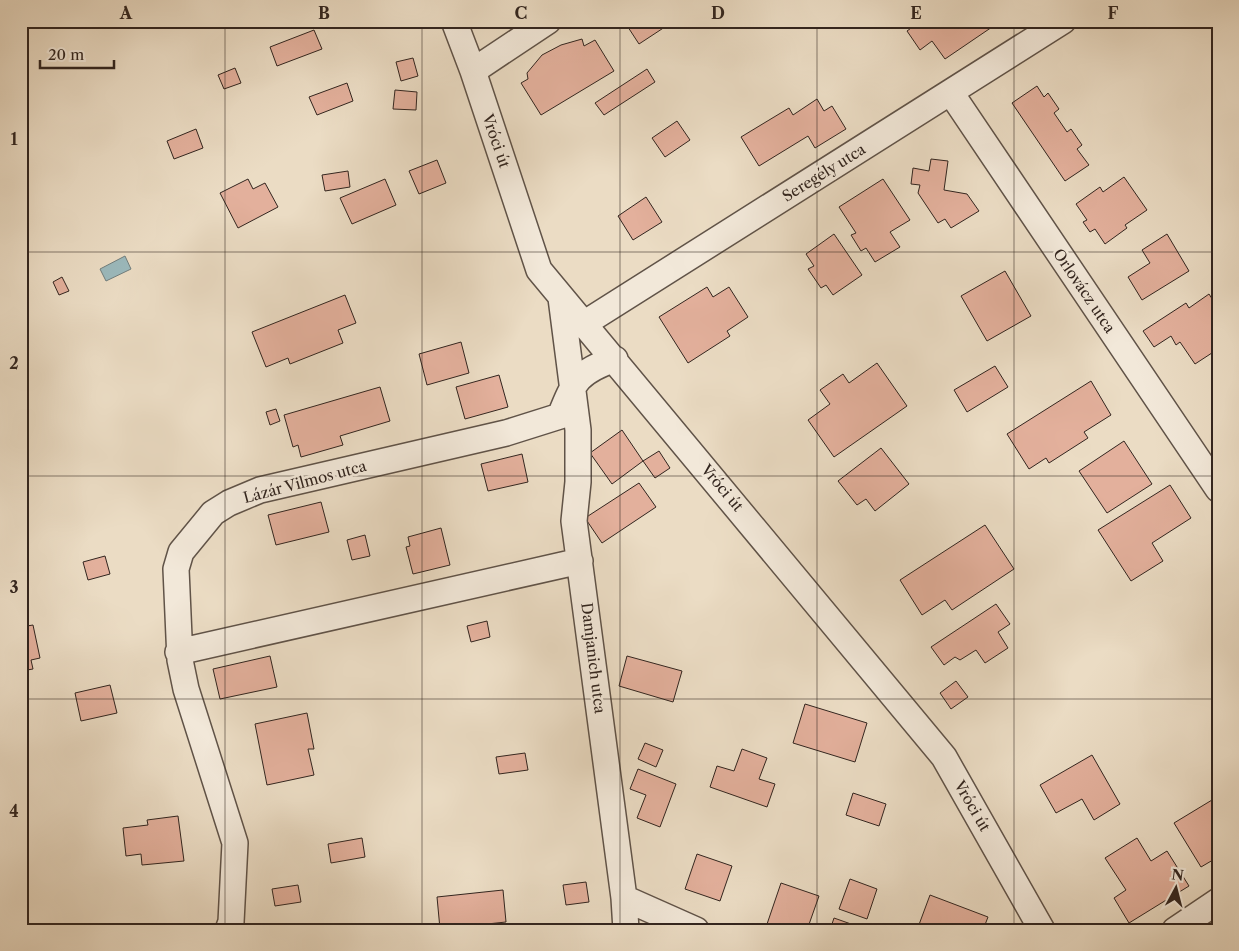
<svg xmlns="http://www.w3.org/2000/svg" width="1239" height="951" font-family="'Libre Caslon Text',serif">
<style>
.water{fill:#9bb9bc;stroke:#717e7d}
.building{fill:#e3b09c;stroke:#32251f}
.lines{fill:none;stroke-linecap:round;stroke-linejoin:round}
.minor-casing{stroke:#605348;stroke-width:28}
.minor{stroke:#f2e8d9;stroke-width:25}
.grid{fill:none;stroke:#32251f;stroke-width:1;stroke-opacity:0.55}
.labels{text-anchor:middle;stroke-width:5;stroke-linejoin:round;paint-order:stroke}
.street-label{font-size:15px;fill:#32251f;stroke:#f2e8d9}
.neatline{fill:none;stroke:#32251f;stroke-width:2}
.grid-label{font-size:16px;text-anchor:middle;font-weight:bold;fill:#32251f}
</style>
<rect width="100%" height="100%" fill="#ebdcc4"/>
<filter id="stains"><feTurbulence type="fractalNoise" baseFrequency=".004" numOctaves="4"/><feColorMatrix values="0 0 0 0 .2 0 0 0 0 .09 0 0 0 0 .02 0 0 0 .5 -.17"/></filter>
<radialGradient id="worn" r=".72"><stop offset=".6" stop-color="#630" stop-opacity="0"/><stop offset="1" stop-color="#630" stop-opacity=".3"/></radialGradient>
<path class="water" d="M 125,256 L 131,269 L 106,281 L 100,269 Z"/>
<path class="building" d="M 624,21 L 674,21 L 639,44 Z
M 921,21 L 993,21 L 995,25 L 945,59 L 932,41 L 920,50 L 907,31 Z
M 314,30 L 322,49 L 277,66 L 270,47 Z
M 582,39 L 584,46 L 595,40 L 614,71 L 541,115 L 521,83 L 528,79 L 527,73 L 542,55 L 561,45 Z
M 413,58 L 418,76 L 401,81 L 396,62 Z
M 235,68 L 241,83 L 224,89 L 218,75 Z
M 647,69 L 655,82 L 604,115 L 595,103 Z
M 347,83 L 353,101 L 317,115 L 309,97 Z
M 1037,86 L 1044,97 L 1048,93 L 1059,109 L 1054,113 L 1067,132 L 1071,129 L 1082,145 L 1077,149 L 1089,165 L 1065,181 L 1012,103 Z
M 395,90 L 417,92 L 416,110 L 393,109 Z
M 817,99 L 824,111 L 832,106 L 846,129 L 815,148 L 808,136 L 759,166 L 741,137 L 789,108 L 793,115 Z
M 677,121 L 690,140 L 665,157 L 652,138 Z
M 196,129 L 203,148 L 174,159 L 167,141 Z
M 931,159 L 948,161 L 944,190 L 967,194 L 979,211 L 951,228 L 945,219 L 938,223 L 918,193 L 920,185 L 911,184 L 913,168 L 929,171 Z
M 437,160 L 446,183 L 419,194 L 409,171 Z
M 348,171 L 350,187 L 325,191 L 322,175 Z
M 1124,177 L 1147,210 L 1125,225 L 1127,228 L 1105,244 L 1095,229 L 1090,232 L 1083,222 L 1087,220 L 1076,204 L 1100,187 L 1103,192 Z
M 248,179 L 253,189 L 265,183 L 278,207 L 238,228 L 220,193 Z
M 385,179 L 396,205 L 352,224 L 340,198 Z
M 883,179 L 910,220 L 890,232 L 900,247 L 875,262 L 866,248 L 861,251 L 851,235 L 856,233 L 839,207 Z
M 646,197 L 662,222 L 633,240 L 618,216 Z
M 834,234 L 862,275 L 833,295 L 826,285 L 821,288 L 808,269 L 814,266 L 806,254 Z
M 1167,234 L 1189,271 L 1142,300 L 1128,277 L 1150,263 L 1142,250 Z
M 1005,271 L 1031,316 L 987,341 L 961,296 Z
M 62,277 L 69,291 L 59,295 L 53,282 Z
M 707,287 L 713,297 L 729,287 L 748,317 L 727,331 L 730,336 L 688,363 L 659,317 Z
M 1209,294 L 1218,308 L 1218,315 L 1215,317 L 1218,320 L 1218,349 L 1195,364 L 1180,342 L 1176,345 L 1171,336 L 1154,347 L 1143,331 L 1186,303 L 1189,308 Z
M 345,295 L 356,323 L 338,330 L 343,343 L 290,364 L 288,358 L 266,367 L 252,332 Z
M 461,342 L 469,373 L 427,385 L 419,354 Z
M 877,363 L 907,406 L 834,457 L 808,420 L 830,404 L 820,390 L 843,374 L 849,383 Z
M 995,366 L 1008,387 L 967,412 L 954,390 Z
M 499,375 L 508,407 L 465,419 L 456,387 Z
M 1091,381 L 1111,415 L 1084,432 L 1088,438 L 1049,463 L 1046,458 L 1029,469 L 1007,434 Z
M 380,387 L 390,421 L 340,436 L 343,445 L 301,457 L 298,445 L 293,447 L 284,415 Z
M 276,409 L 280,421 L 270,425 L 266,412 Z
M 622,430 L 643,461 L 612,484 L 590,453 Z
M 1124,441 L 1152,484 L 1107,513 L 1079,471 Z
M 881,448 L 909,484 L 875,511 L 866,499 L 857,505 L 838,481 Z
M 659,451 L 670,468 L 655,478 L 643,461 Z
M 522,454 L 528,482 L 488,491 L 481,464 Z
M 639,483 L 656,507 L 602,543 L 585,518 Z
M 1170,485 L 1191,518 L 1152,543 L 1163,561 L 1131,581 L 1098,530 Z
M 321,502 L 329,532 L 276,545 L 268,515 Z
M 985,525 L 1014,569 L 952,610 L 945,600 L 922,615 L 900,580 Z
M 441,528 L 450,565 L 413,574 L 406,547 L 410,546 L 408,537 Z
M 365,535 L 370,556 L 352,560 L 347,540 Z
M 105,556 L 110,574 L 88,580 L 83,562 Z
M 996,604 L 1010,624 L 998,632 L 1008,648 L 985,663 L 976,650 L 960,660 L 955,657 L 944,665 L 931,647 Z
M 487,621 L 490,637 L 471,642 L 467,626 Z
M 33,625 L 40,658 L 31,660 L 33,669 L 21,671 L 21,627 Z
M 270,656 L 277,687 L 220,699 L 213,669 Z
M 627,656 L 682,671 L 673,702 L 619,686 Z
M 1218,663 L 1218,677 L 1212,667 Z
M 956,681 L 968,697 L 951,709 L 940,693 Z
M 110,685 L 117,713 L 81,721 L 75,693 Z
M 805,704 L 867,723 L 855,762 L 793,743 Z
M 307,713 L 314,749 L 308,749 L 314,775 L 267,785 L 255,724 Z
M 645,743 L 663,750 L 656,767 L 638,759 Z
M 742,749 L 767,758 L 759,779 L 775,784 L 767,807 L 710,787 L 717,766 L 734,771 Z
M 525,753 L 528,770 L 499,774 L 496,757 Z
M 1092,755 L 1120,804 L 1094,820 L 1082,799 L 1056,813 L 1040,785 Z
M 638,769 L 676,784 L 660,827 L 637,818 L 646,795 L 630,789 Z
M 853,793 L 886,804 L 879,826 L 846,815 Z
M 1212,800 L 1218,810 L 1218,857 L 1201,867 L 1174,823 Z
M 178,816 L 184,861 L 142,865 L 141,854 L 126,856 L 123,828 L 148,825 L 147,820 Z
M 362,838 L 365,857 L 331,863 L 328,844 Z
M 1137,838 L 1151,861 L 1167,851 L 1189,886 L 1129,923 L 1114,898 L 1126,890 L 1105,858 Z
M 697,854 L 732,866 L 720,901 L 685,889 Z
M 850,879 L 877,889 L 867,919 L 839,909 Z
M 586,882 L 589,902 L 566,905 L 563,885 Z
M 781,883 L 819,896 L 807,930 L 765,930 Z
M 298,885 L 301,902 L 275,906 L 272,889 Z
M 503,890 L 506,922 L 440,929 L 437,897 Z
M 930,895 L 988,917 L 983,930 L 966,927 L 965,930 L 917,930 Z
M 834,918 L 868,930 L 830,930 Z
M 284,925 L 285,930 L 254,930 Z"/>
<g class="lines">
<g class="minor-casing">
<path id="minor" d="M 454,21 L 473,71 L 539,270 L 944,757 L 1042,930
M 473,71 L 548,21
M 951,93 L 1218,489
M 561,298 L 578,430 L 578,482 L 574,521 L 624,898 L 626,930
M 585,323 L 1063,21
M 178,652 L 580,561
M 624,898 L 696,930
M 228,930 L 231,922 L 235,843 L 186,689 L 180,660 L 176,569 L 181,552 L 213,513 L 229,503 L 260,490 L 506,433 L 560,416 C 574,381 578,372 615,359
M 1175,930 L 1218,901"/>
</g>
<use href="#minor" class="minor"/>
</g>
<path class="grid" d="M 225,21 L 225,930M 422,21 L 422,930M 620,21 L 620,930M 817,21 L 817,930M 1014,21 L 1014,930M 21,252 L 1218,252M 21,476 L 1218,476M 21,699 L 1218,699"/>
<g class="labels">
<g class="street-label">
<text transform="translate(496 141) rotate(71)" y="5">Vróci út</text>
<text transform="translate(824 173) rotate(-32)" y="5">Seregély utca</text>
<text transform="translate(1084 291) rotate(56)" y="5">Orlovácz utca</text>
<text transform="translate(305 482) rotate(-15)" y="5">Lázár Vilmos utca</text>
<text transform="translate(722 488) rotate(50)" y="5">Vróci út</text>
<text transform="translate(593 658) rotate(83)" y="5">Damjanich utca</text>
<text transform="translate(972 806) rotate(60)" y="5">Vróci út</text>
</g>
</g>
<rect width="1239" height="951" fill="none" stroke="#ebdcc4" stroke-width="55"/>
<g transform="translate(1176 888) rotate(7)" stroke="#f2e8d9" stroke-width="4" paint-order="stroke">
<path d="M0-4L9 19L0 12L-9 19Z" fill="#32251f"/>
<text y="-8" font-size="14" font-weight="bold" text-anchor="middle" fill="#32251f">N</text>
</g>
<path d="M40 60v8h74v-8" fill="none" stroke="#32251f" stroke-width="2.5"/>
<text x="48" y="60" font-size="15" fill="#32251f" stroke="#f2e8d9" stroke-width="4" paint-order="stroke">20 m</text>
<rect x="28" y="28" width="1184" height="896" class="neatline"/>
<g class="grid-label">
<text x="126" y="19">A</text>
<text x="324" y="19">B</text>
<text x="521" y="19">C</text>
<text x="718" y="19">D</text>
<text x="916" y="19">E</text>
<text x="1113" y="19">F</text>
<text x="14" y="145">1</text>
<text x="14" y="369">2</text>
<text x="14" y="593">3</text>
<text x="14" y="817">4</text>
</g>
<rect width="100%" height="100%" filter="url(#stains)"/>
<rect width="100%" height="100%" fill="url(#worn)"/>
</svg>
